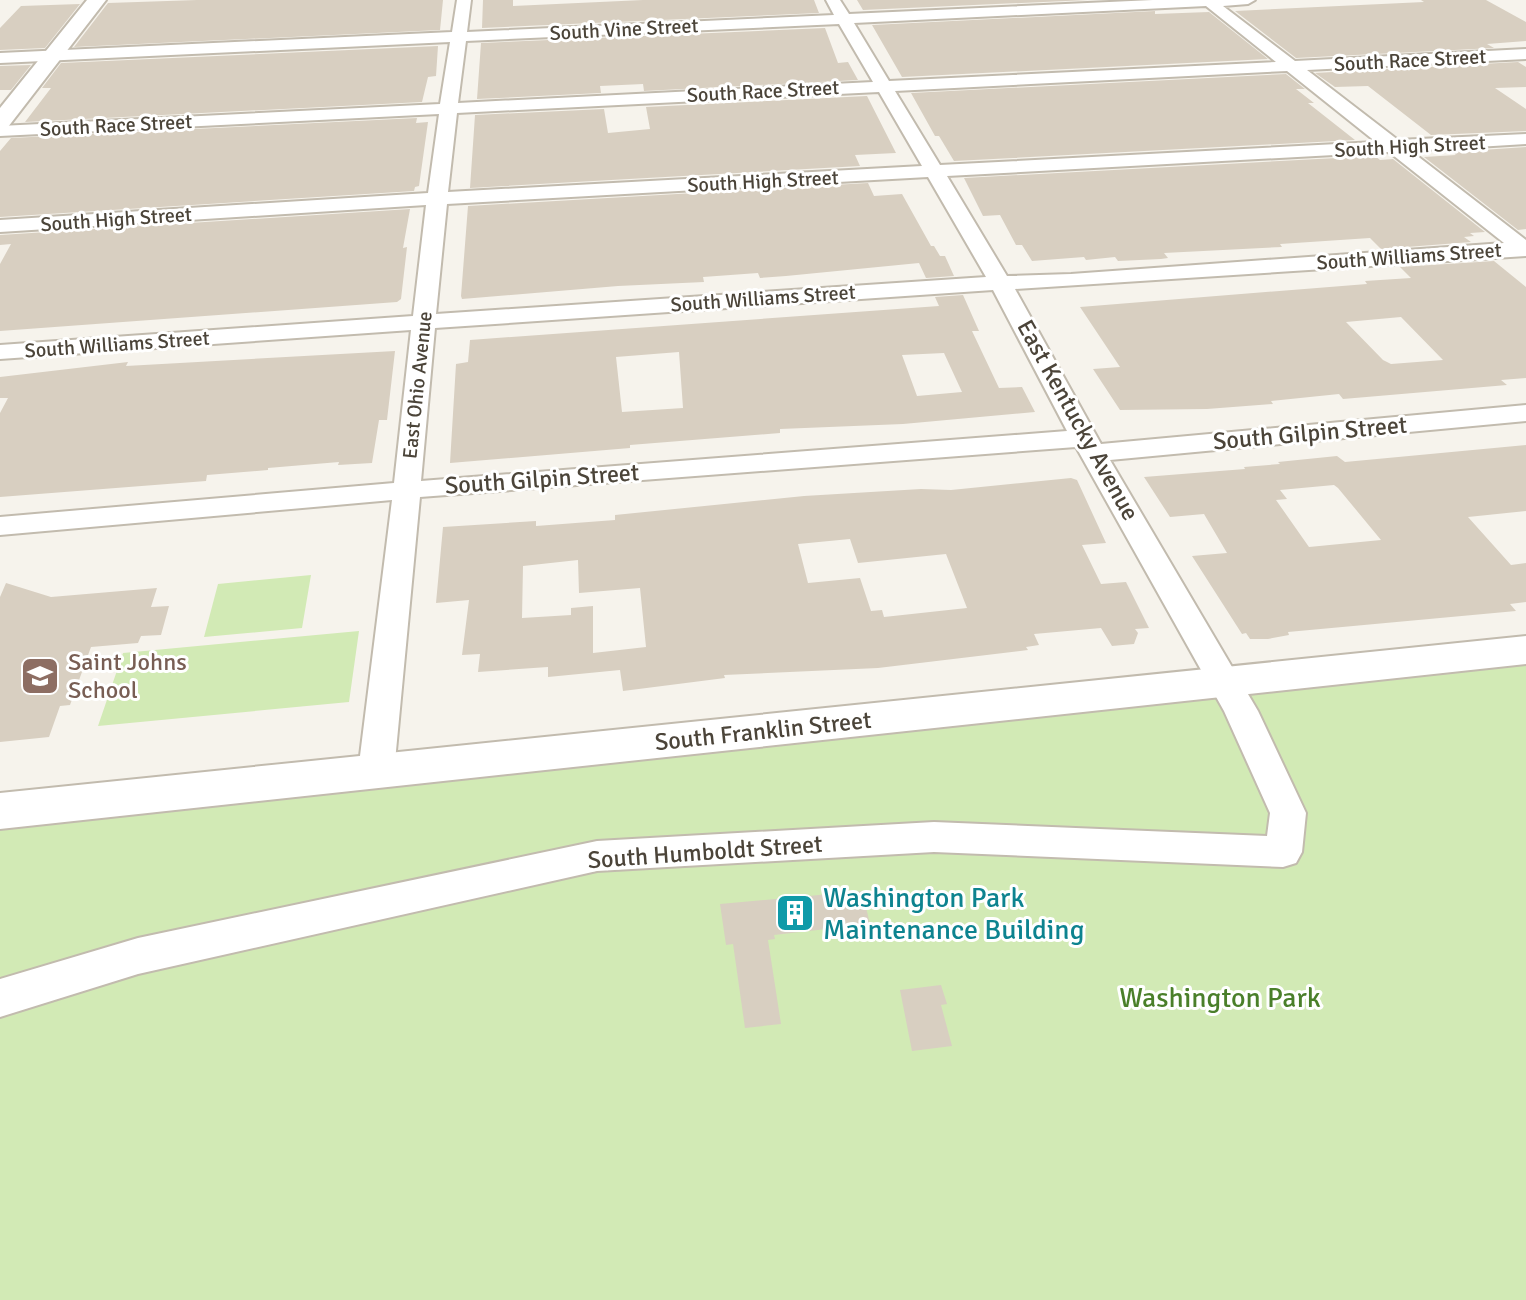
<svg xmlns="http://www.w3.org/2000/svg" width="1526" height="1300" font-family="Signika,sans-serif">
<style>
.green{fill:#d2eab5}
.building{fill:#d8cfc1;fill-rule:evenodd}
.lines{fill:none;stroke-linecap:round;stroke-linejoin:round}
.minor-casing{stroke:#c2bbae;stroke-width:4}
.tertiary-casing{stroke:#c2bbae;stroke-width:4}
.minor{fill:#fff;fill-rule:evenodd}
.tertiary{fill:#fff;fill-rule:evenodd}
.labels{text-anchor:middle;stroke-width:6;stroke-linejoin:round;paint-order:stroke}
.far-street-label{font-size:20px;fill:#4b4439;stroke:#fff}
.street-label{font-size:24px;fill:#4b4439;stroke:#fff}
.education-label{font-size:24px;fill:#785e54;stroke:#fff;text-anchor:start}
.near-culture-label{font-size:28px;fill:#0d838f;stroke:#fff;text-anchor:start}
.near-park-label{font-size:28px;fill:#4a7f2a;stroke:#fff}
</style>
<rect width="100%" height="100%" fill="#f6f3ec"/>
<path class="green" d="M 311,575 L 302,628 L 204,637 L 218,584 Z
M 359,631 L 349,702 L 98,726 L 123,653 Z
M 1526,659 L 1526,1300 L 0,1300 L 0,821 Z"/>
<path class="building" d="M 197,0 L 443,0 L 440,30 L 74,47 L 108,3 Z
M 483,0 L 513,0 L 513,6 L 643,0 L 814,0 L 819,13 L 482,28 Z
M 857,0 L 1088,0 L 863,10 Z
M 1421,0 L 1486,0 L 1526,22 L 1526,41 L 1487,44 L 1494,48 L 1296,58 L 1235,11 L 1424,2 Z
M 80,4 L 45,48 L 0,50 L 0,28 L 21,6 Z
M 1155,11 L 1155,14 L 1209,12 L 1268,59 L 902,77 L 872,25 Z
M 825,28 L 838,63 L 848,62 L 858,80 L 644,91 L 643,84 L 600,86 L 601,93 L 477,99 L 481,43 Z
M 438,46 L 436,76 L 428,77 L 422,102 L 25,122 L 51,88 L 42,88 L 61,63 Z
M 1518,62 L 1526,67 L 1526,87 L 1495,88 L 1526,109 L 1526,131 L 1431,135 L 1368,86 L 1335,87 L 1315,73 Z
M 31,65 L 11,90 L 0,90 L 0,66 Z
M 1286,74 L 1305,89 L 1296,89 L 1314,103 L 1308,103 L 1355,140 L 954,161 L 939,136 L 935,136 L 911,93 Z
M 867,96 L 896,153 L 855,155 L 860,166 L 470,188 L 475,115 L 604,109 L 608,133 L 650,129 L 646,107 Z
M 417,118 L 416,123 L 428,122 L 419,186 L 415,187 L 414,191 L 0,217 L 0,151 L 11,138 Z
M 1526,147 L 1526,229 L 1518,230 L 1424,157 L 1456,155 L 1452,152 Z
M 1375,156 L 1380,160 L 1393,159 L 1485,232 L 1470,233 L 1474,236 L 1464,237 L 1471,242 L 1381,249 L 1370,238 L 1280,244 L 1282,247 L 1164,253 L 1168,258 L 1161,259 L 1118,261 L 1115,257 L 1086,260 L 1084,257 L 1032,261 L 1022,245 L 1016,245 L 1000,215 L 983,216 L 964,178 Z
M 868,183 L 874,196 L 902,194 L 931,246 L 934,246 L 940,256 L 945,256 L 954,276 L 926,278 L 919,263 L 786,276 L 760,278 L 758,273 L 703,277 L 704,282 L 618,286 L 462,299 L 461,296 L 468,206 Z
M 410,209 L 403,248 L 407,247 L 401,299 L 397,302 L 0,331 L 0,264 L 11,244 L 0,245 L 0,235 Z
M 1494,261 L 1526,287 L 1526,378 L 1501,380 L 1507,385 L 1343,399 L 1339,394 L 1271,401 L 1273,404 L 1207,409 L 1120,410 L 1093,369 L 1120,367 L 1080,307 L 1367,284 L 1365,281 L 1411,278 L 1400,267 ZM 1401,317 L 1443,360 L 1391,364 L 1383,360 L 1346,322 Z
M 963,295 L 979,331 L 972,331 L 999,388 L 1022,387 L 1035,412 L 903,424 L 780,429 L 780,433 L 630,445 L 630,448 L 450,463 L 456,364 L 468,362 L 470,340 L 939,306 L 935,297 ZM 679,352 L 683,408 L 622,412 L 616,357 ZM 944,353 L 962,392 L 917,396 L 902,355 Z
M 395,351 L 387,420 L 379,420 L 372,463 L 338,465 L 339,462 L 268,468 L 268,470 L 207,475 L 206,481 L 0,497 L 0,413 L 8,398 L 0,398 L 0,377 L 128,362 L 126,366 Z
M 1526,445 L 1526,511 L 1468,517 L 1511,565 L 1526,563 L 1526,602 L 1510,604 L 1516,611 L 1288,632 L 1289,635 L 1268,639 L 1250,639 L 1246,633 L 1242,634 L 1192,556 L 1227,553 L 1204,514 L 1170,517 L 1144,477 L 1245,469 L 1244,467 L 1280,464 L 1278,462 L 1337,456 L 1345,462 ZM 1334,485 L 1338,488 L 1381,540 L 1309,547 L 1276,500 L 1287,499 L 1280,490 Z
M 1071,478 L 1077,480 L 1106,543 L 1082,545 L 1101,584 L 1126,582 L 1149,628 L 1135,629 L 1138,633 L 1134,644 L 1112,646 L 1101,628 L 1034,634 L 1039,645 L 1026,647 L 1028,650 L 878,668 L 724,675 L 725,678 L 623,691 L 620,670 L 548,677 L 548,667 L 478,672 L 480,654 L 462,655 L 469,600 L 436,603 L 443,527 L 536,521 L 536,526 L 615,520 L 615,515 L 804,496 L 921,489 L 951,490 ZM 850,539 L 858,563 L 946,554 L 967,608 L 884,617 L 882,610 L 871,611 L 860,578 L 808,583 L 798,544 ZM 578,560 L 579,593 L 640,588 L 646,647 L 593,653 L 593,606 L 571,608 L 571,615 L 522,618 L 523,566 Z
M 6,583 L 51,597 L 157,588 L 151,607 L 169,606 L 161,635 L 141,636 L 138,643 L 91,647 L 70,705 L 60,706 L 49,737 L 0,742 L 0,597 Z
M 862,891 L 870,924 L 774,935 L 775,939 L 768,940 L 781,1024 L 745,1028 L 733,944 L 726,945 L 720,904 Z
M 941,985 L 947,1004 L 941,1005 L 952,1046 L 912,1051 L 900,990 Z"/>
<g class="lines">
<g class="minor-casing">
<path id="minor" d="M 457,0 L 471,0 L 467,32 L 834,15 L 826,0 L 840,0 L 849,14 L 1153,0 L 1255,0 L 1248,4 L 1223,6 L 1295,61 L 1526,49 L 1526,59 L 1307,70 L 1398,140 L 1526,134 L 1526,144 L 1411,151 L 1526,240 L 1526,256 L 1015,289 L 1101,444 L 1526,405 L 1526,421 L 1110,460 L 1258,711 L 1306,813 L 1302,852 L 1296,863 L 1283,867 L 934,852 L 597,871 L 138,974 L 0,1017 L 0,979 L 138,938 L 597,841 L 934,822 L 1267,836 L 1270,813 L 1224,711 L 1076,447 L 420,497 L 394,772 L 388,782 L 376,786 L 364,782 L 358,772 L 392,500 L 0,535 L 0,517 L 394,483 L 411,330 L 0,359 L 0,345 L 413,316 L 426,205 L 0,232 L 0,220 L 428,193 L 439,114 L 0,136 L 0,126 L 440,104 L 450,42 L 0,63 L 0,53 L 452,32 ZM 1206,6 L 1276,62 L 889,81 L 854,23 ZM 839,24 L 873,82 L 458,103 L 466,41 ZM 1287,71 L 1376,142 L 940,165 L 895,91 ZM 879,92 L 922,166 L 448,192 L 457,113 ZM 1389,152 L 1504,243 L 1071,274 L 1007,276 L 947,176 ZM 928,177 L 986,277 L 436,314 L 447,204 ZM 993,290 L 1067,431 L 421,481 L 435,328 Z"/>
</g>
<g class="tertiary-casing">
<path id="tertiary" d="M 87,0 L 106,0 L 8,127 L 0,129 L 0,108 Z
M 1526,636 L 1526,664 L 0,829 L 0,793 Z"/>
</g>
<use href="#minor" class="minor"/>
<use href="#tertiary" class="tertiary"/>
</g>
<defs>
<g id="school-square" transform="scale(2)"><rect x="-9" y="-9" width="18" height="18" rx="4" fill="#8d6e63" stroke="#fff"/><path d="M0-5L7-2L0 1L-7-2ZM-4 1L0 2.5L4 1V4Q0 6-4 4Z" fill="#fff"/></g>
<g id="building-square" transform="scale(2)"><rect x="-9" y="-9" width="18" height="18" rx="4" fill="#0f9aa8" stroke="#fff"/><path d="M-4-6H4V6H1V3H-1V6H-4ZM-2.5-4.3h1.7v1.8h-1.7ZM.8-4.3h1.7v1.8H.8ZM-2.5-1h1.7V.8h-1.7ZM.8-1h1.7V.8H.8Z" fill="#fff"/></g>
</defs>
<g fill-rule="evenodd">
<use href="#school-square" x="40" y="676"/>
<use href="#building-square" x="795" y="913"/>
</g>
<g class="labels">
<g class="far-street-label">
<text transform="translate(624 29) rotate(-3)" y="7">South Vine Street</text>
<text transform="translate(1410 60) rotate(-3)" y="7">South Race Street</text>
<text transform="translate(763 91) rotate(-3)" y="7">South Race Street</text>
<text transform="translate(116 125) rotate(-3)" y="7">South Race Street</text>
<text transform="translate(1410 146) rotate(-3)" y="7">South High Street</text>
<text transform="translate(763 181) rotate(-3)" y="7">South High Street</text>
<text transform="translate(116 219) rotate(-4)" y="7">South High Street</text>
<text transform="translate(1409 256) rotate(-4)" y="7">South Williams Street</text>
<text transform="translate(763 298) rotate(-4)" y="7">South Williams Street</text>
<text transform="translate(117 344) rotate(-4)" y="7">South Williams Street</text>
<text transform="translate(417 385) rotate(-84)" y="7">East Ohio Avenue</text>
</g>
<g class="street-label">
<text transform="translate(1078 420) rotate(61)" y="8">East Kentucky Avenue</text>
<text transform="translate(1310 433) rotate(-5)" y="8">South Gilpin Street</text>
<text transform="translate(542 479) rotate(-4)" y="8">South Gilpin Street</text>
<text transform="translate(763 731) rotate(-6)" y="8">South Franklin Street</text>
<text transform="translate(705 852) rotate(-4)" y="8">South Humboldt Street</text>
</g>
<g class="education-label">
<text x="68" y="670">Saint Johns<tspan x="68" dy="28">School</tspan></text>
</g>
<g class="near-culture-label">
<text x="823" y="907">Washington Park<tspan x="823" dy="32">Maintenance Building</tspan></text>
</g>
<g class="near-park-label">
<text x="1220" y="1007">Washington Park</text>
</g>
</g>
</svg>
